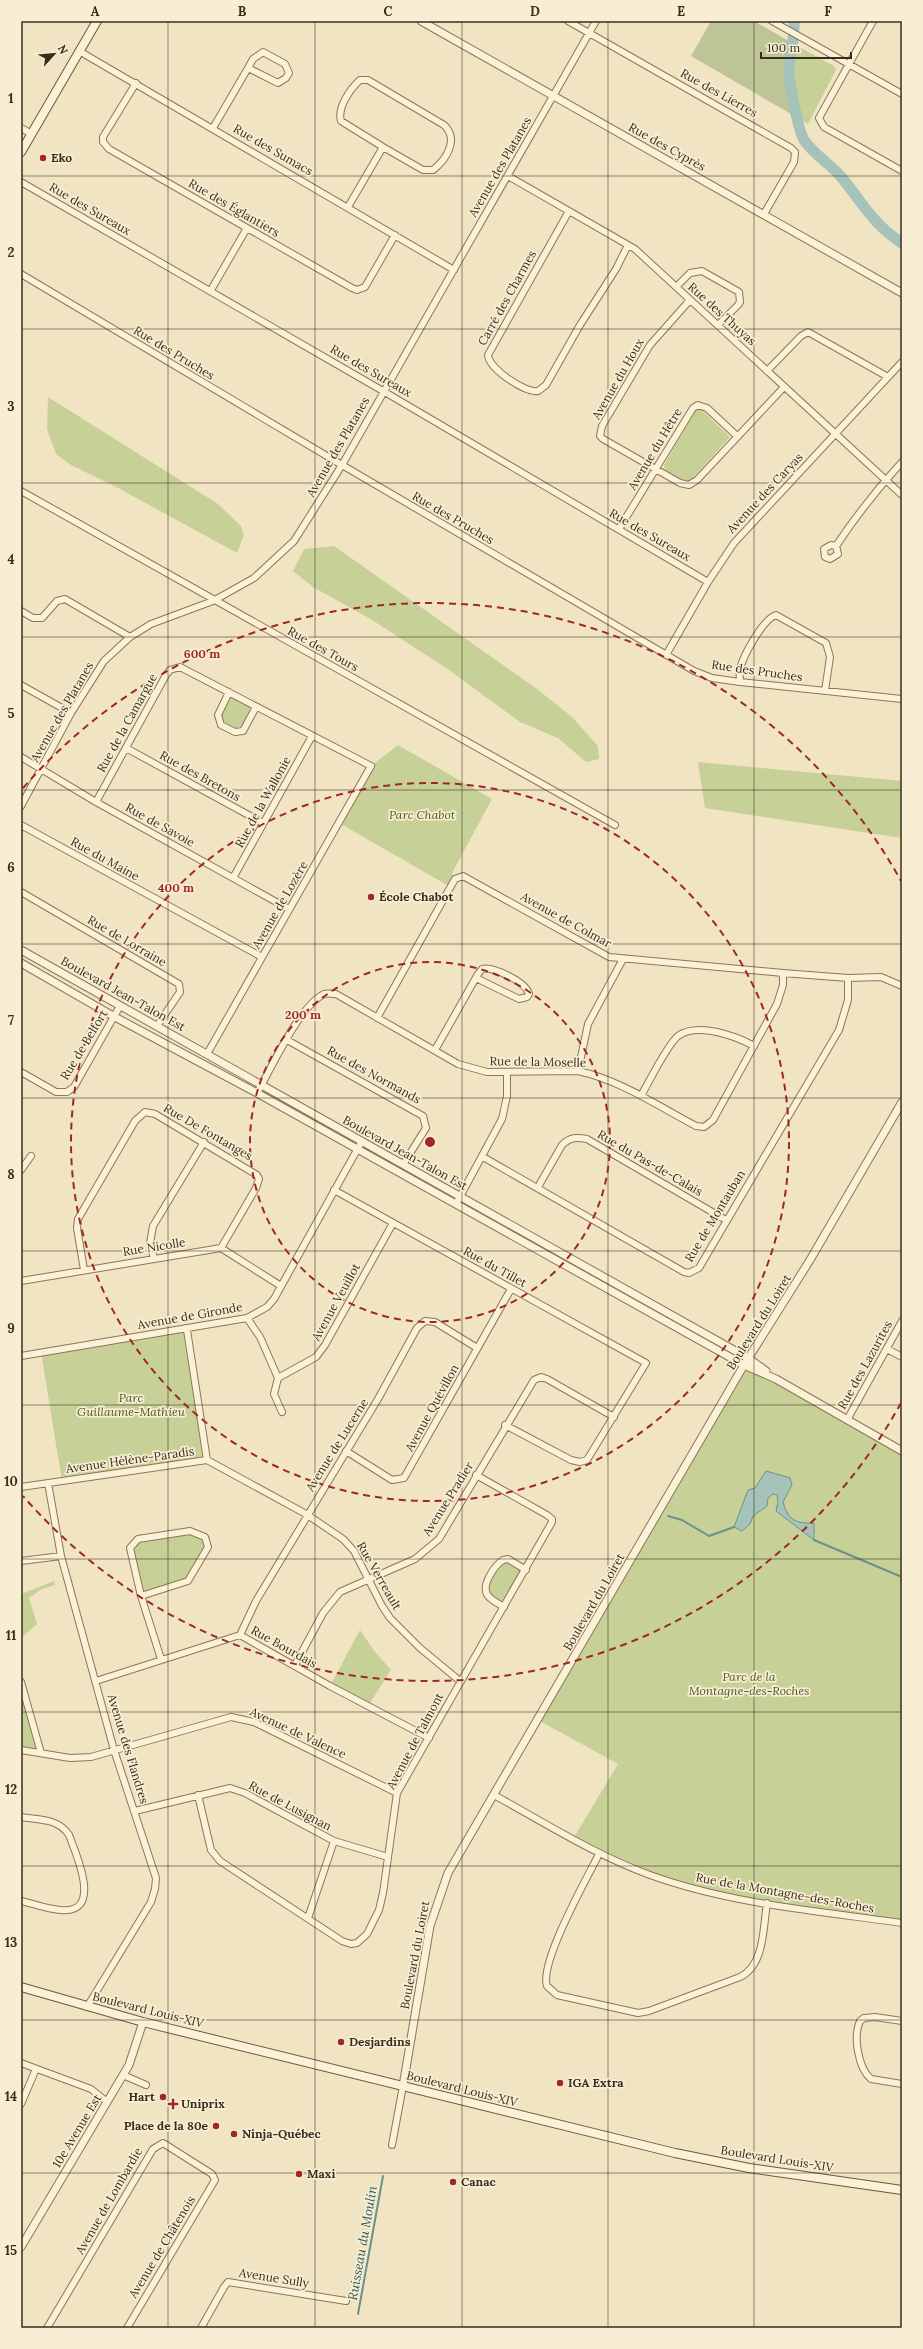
<svg xmlns="http://www.w3.org/2000/svg" width="923" height="2349" font-family="Lora,serif">
<style>
.green{fill:#c7d096}
.cemetery{fill:#bdc495}
.water{fill:#a5c3bb;stroke:#6b928a}
.lines{fill:none;stroke-linecap:round;stroke-linejoin:round}
.stream{stroke:#6b928a;stroke-width:2}
.river{stroke:#a5c3bb;stroke-width:11}
.minor-casing{stroke:#8c7658;stroke-width:8}
.tertiary-casing{stroke:#8c7658;stroke-width:9}
.secondary-casing{stroke:#6e563c;stroke-width:10}
.minor{stroke:#fbf1d7;stroke-width:6}
.tertiary{stroke:#fbf1d7;stroke-width:7}
.secondary{stroke:#fbf1d7;stroke-width:8}
.grid{fill:none;stroke:#3b2d1d;stroke-width:1;stroke-opacity:0.55}
.ring{fill:none;stroke:#9f2825;stroke-width:2;stroke-dasharray:7 5}
.poi-dot{fill:#9f2825;stroke:#f8eed3;stroke-width:1.5}
.labels{text-anchor:middle;stroke-width:3.5;stroke-linejoin:round;paint-order:stroke}
.street-label{font-size:12px;fill:#3b2d1d;stroke:#f8eed3}
.poi-label{font-size:12px;font-weight:bold;fill:#3b2d1d;stroke:#f8eed3;text-anchor:start}
.park-label{font-size:12px;font-style:italic;fill:#495923;stroke:#f8eed3}
.water-label{font-size:13px;font-style:italic;fill:#2c5c5a;stroke:#f8eed3}
.centre{fill:#9f2825;stroke:#f8eed3;stroke-width:2}
.ring-label{font-size:12px;text-anchor:middle;font-weight:bold;fill:#9f2825;stroke:#f8eed3;stroke-width:3.5;stroke-linejoin:round;paint-order:stroke}
.neatline{fill:none;stroke:#3b2d1d;stroke-width:1.5}
.grid-label{font-size:13px;text-anchor:middle;font-weight:bold;fill:#3b2d1d}
</style>
<rect width="100%" height="100%" fill="#f1e4c3"/>
<path class="green" d="M 794,44 L 834,66 L 836,70 L 808,124 L 798,118 L 789,68 Z
M 48,397 L 218,504 L 241,526 L 244,535 L 237,553 L 120,489 L 71,465 L 56,454 L 47,429 Z
M 701,409 L 730,437 L 690,481 L 685,482 L 665,470 L 664,465 L 696,410 Z
M 334,546 L 537,689 L 572,717 L 598,746 L 599,759 L 586,762 L 558,738 L 520,722 L 449,670 L 369,618 L 313,587 L 293,571 L 304,549 Z
M 229,692 L 256,707 L 239,733 L 221,725 L 218,715 Z
M 398,745 L 492,799 L 452,873 L 455,879 L 453,885 L 447,885 L 339,823 L 371,766 Z
M 698,762 L 902,781 L 902,838 L 705,808 Z
M 187,1330 L 207,1460 L 62,1481 L 41,1352 Z
M 744,1365 L 902,1452 L 902,1923 L 704,1892 L 650,1875 L 573,1839 L 618,1764 L 538,1720 Z
M 195,1532 L 209,1543 L 190,1578 L 141,1596 L 130,1548 L 135,1541 Z
M 503,1560 L 526,1570 L 504,1607 L 487,1594 L 490,1574 Z
M 54,1581 L 55,1585 L 42,1589 L 29,1598 L 37,1624 L 21,1638 L 21,1594 Z
M 360,1630 L 375,1652 L 391,1670 L 368,1706 L 330,1686 Z
M 21,1682 L 41,1753 L 21,1750 Z"/>
<path class="cemetery" d="M 711,21 L 754,21 L 794,44 L 789,68 L 798,118 L 691,56 Z"/>
<path class="water" d="M 766,1471 L 790,1478 L 792,1485 L 783,1502 C 788,1520 796,1524 814,1523 L 814,1540 L 776,1511 L 778,1502 L 777,1495 L 773,1494 L 768,1498 L 767,1506 L 753,1516 L 750,1524 L 742,1531 L 734,1527 L 748,1490 L 755,1488 Z"/>
<g class="lines">
<path class="stream" d="M 668,1516 L 682,1520 L 709,1536 L 734,1527
M 814,1540 L 902,1577
M 358,2314 L 383,2176"/>
<path class="river" d="M 794,21 C 795,37 791,50 789,66 C 788,78 798,130 804,140 C 814,155 832,165 843,179 C 862,203 875,226 902,243"/>
<g class="minor-casing">
<path id="minor" d="M 568,21 L 791,148 L 795,152 L 794,162 L 764,214
M 772,21 L 902,94
M 873,21 L 819,118 L 824,127 L 902,171
M 79,51 L 454,270
M 136,83 L 103,137 L 103,142 L 109,149 L 352,288 L 357,290 L 365,287 L 395,235
M 21,128 L 32,134
M 213,128 L 248,68 L 278,83 L 286,78 L 289,73 L 285,64 L 263,52 L 253,59 L 248,68
M 508,176 L 635,249 L 902,495
M 21,182 L 383,391 L 708,582
M 348,207 L 383,147 L 423,170 L 433,170 C 447,159 459,139 444,125 L 368,80 L 360,80 C 350,89 337,108 341,121 L 383,147
M 569,211 L 488,355 C 489,369 525,393 538,391 L 546,385 L 580,325 L 616,269 L 628,245
M 21,274 L 342,465 L 694,671 L 712,678 L 740,682 L 902,699
M 676,287 L 690,273 L 702,271 L 739,292 L 740,302 L 738,305 L 718,325
M 211,290 L 247,228
M 690,300 L 650,345 L 602,426 L 600,436 L 603,439 L 680,483 L 689,485 L 697,480 L 784,387
M 767,371 L 801,336 L 808,332 L 888,377
M 21,491 L 615,825
M 619,529 L 693,408 L 698,405 L 707,408 L 737,436
M 836,546 L 831,545 L 824,549 L 825,557 L 830,559 L 838,554 L 836,546 C 856,516 877,489 902,462
M 21,611 L 33,618 L 42,618 L 57,601 L 65,599 L 130,637
M 666,655 L 708,582 L 734,543 L 902,362
M 740,682 C 740,678 739,673 740,669 C 743,656 763,619 776,615 L 826,643 L 830,657 L 825,691
M 21,685 L 71,713
M 229,692 L 218,715 L 221,725 L 235,732 L 243,731 L 256,707
M 126,748 L 263,823
M 21,757 L 96,802 L 289,909
M 96,802 L 166,675 L 170,670 L 180,667 L 371,766 L 207,1054
M 21,806 L 71,713 L 104,661 L 130,637 L 151,624 L 213,601 L 254,578 L 294,541 L 342,465 L 596,21
M 21,825 L 262,957
M 233,878 L 312,736
M 21,892 L 179,984 L 180,992 L 157,1026
M 377,1018 L 455,879 L 463,876 L 609,957 L 783,973 L 848,978 L 881,977 L 902,986
M 287,1040 L 423,1116 L 426,1128 L 404,1163
M 435,1050 L 478,974 L 482,969 C 493,966 526,982 529,994 L 527,997 L 519,999 L 476,978
M 578,1071 L 588,1024 L 623,959
M 21,1072 L 56,1092 L 67,1092 L 74,1087 L 120,1006
M 257,1093 C 271,1069 299,1006 324,994 C 328,993 332,994 336,994 L 458,1064 L 487,1072 L 578,1071 C 620,1080 658,1106 696,1126 L 704,1127 L 713,1120 L 777,1004 L 783,985 L 783,973
M 641,1096 C 649,1082 667,1045 678,1036 C 698,1022 736,1036 754,1046
M 483,1157 L 684,1272 L 689,1273 L 699,1268 L 839,1030 L 848,1000 L 848,978
M 21,1170 L 31,1156
M 538,1187 L 562,1145 C 570,1137 577,1137 587,1139 L 726,1220
M 334,1190 L 646,1363 L 587,1460 L 580,1462 L 571,1460 L 505,1425
M 456,1204 L 502,1119 L 507,1096 L 507,1073
M 154,1259 L 150,1243 L 153,1226 L 204,1142
M 84,1270 L 77,1228 L 78,1219 L 135,1121 L 145,1112 L 155,1114 L 257,1175 L 259,1179 L 256,1188 L 221,1248
M 21,1281 L 221,1248 L 281,1286
M 247,1318 L 260,1337 L 278,1378 L 316,1357 L 325,1345 L 393,1223
M 887,1349 L 902,1357
M 21,1356 L 247,1318 L 267,1307 L 274,1299 L 362,1141
M 278,1378 L 274,1394 L 282,1412
M 847,1420 L 902,1321
M 346,1451 L 392,1480 L 404,1478 L 511,1289
M 207,1460 L 306,1514 L 343,1539 L 354,1551 L 382,1606 L 390,1618 L 420,1648 L 460,1681
M 48,1483 L 61,1556 L 114,1750 L 156,1878 L 155,1889 L 151,1902 L 87,2007
M 21,1487 L 207,1460 L 187,1330
M 21,1561 L 61,1556
M 141,1596 L 188,1581 L 208,1547 L 205,1537 L 190,1531 L 138,1539 L 130,1548 L 141,1596 L 161,1659
M 504,1607 C 490,1599 480,1595 489,1577 C 492,1571 497,1564 503,1560 L 508,1559 L 526,1570
M 240,1635 L 256,1601 L 378,1399 L 417,1328 L 425,1321 L 435,1322 L 477,1348
M 295,1665 L 323,1613 L 340,1592 L 415,1559 L 439,1539 L 534,1380 L 541,1377 L 547,1379 L 614,1417
M 96,1681 L 240,1635 L 330,1686 L 429,1738
M 21,1682 L 41,1753
M 21,1750 L 70,1758 L 91,1757 L 231,1717 L 254,1722 L 397,1793
M 198,1795 L 211,1850 L 220,1861 L 342,1941 L 351,1944 L 357,1943 L 367,1934 L 379,1910 L 383,1893 L 397,1793 L 552,1522 L 552,1519 L 547,1515 L 476,1475
M 494,1795 C 545,1823 595,1855 650,1875 C 730,1904 818,1911 902,1923
M 135,1811 L 230,1788 L 245,1793 L 334,1841 L 388,1857
M 21,1817 C 39,1820 58,1818 69,1835 C 76,1854 104,1915 60,1910 C 47,1909 34,1904 21,1901
M 599,1854 C 587,1878 539,1963 547,1986 L 557,1995 L 638,2013 L 649,2011 L 740,1977 C 765,1965 763,1927 767,1903
M 308,1918 L 334,1841
M 902,2021 L 875,2017 L 864,2018 L 860,2021 C 853,2036 858,2068 871,2079 L 902,2084
M 21,2063 L 91,2089 L 106,2101
M 123,2075 L 146,2085
M 21,2104 L 36,2069
M 392,2145 L 403,2086
M 47,2328 L 153,2149 L 163,2143 L 212,2174 L 215,2180 L 127,2328
M 201,2328 L 224,2287 L 228,2282 L 346,2301"/>
</g>
<g class="tertiary-casing">
<path id="tertiary" d="M 421,21 L 902,293
M 21,950 L 748,1358 L 766,1371
M 21,963 L 113,1016 L 257,1093 L 744,1365 L 776,1379 L 902,1451
M 403,2086 L 430,1926 L 448,1873 L 744,1365 L 810,1260 L 902,1102
M 21,2247 L 129,2065 L 143,2022"/>
</g>
<g class="secondary-casing">
<path id="secondary" d="M 21,152 L 97,21
M 21,1987 L 143,2022 L 675,2153 L 749,2168 L 902,2190"/>
</g>
<use href="#minor" class="minor"/>
<use href="#tertiary" class="tertiary"/>
<use href="#secondary" class="secondary"/>
</g>
<path class="grid" d="M 168,21 L 168,2328M 315,21 L 315,2328M 462,21 L 462,2328M 608,21 L 608,2328M 754,21 L 754,2328M 21,176 L 902,176M 21,329 L 902,329M 21,483 L 902,483M 21,637 L 902,637M 21,790 L 902,790M 21,944 L 902,944M 21,1098 L 902,1098M 21,1251 L 902,1251M 21,1405 L 902,1405M 21,1559 L 902,1559M 21,1712 L 902,1712M 21,1866 L 902,1866M 21,2020 L 902,2020M 21,2173 L 902,2173"/>
<g class="ring">
<circle cx="430" cy="1142" r="180"/>
<circle cx="430" cy="1142" r="359"/>
<path d="M901 1403A539 539 0 0 1 23 1496M23 788A539 539 0 0 1 901 881"/>
</g>
<g class="poi-dot">
<circle cx="43" cy="158" r="4"/>
<circle cx="371" cy="897" r="4"/>
<circle cx="341" cy="2042" r="4"/>
<circle cx="560" cy="2083" r="4"/>
<circle cx="163" cy="2097" r="4"/>
<path d="M171 2098h4v4h4v4h-4v4h-4v-4h-4v-4h4z"/>
<circle cx="216" cy="2126" r="4"/>
<circle cx="234" cy="2134" r="4"/>
<circle cx="299" cy="2174" r="4"/>
<circle cx="453" cy="2182" r="4"/>
</g>
<g class="labels">
<g class="street-label">
<text transform="translate(719 93) rotate(29)" y="4">Rue des Lierres</text>
<text transform="translate(667 147) rotate(29)" y="4">Rue des Cyprès</text>
<text transform="translate(273 150) rotate(30)" y="4">Rue des Sumacs</text>
<text transform="translate(500 167) rotate(-60)" y="4">Avenue des Platanes</text>
<text transform="translate(234 208) rotate(30)" y="4">Rue des Églantiers</text>
<text transform="translate(90 209) rotate(30)" y="4">Rue des Sureaux</text>
<text transform="translate(507 298) rotate(-61)" y="4">Carré des Charmes</text>
<text transform="translate(722 314) rotate(42)" y="4">Rue des Thuyas</text>
<text transform="translate(174 353) rotate(31)" y="4">Rue des Pruches</text>
<text transform="translate(371 371) rotate(30)" y="4">Rue des Sureaux</text>
<text transform="translate(618 379) rotate(-60)" y="4">Avenue du Houx</text>
<text transform="translate(338 447) rotate(-60)" y="4">Avenue des Platanes</text>
<text transform="translate(655 449) rotate(-59)" y="4">Avenue du Hêtre</text>
<text transform="translate(765 493) rotate(-47)" y="4">Avenue des Caryas</text>
<text transform="translate(453 518) rotate(30)" y="4">Rue des Pruches</text>
<text transform="translate(650 535) rotate(30)" y="4">Rue des Sureaux</text>
<text transform="translate(323 649) rotate(29)" y="4">Rue des Tours</text>
<text transform="translate(757 671) rotate(8)" y="4">Rue des Pruches</text>
<text transform="translate(62 712) rotate(-60)" y="4">Avenue des Platanes</text>
<text transform="translate(127 723) rotate(-61)" y="4">Rue de la Camargue</text>
<text transform="translate(200 776) rotate(29)" y="4">Rue des Bretons</text>
<text transform="translate(263 802) rotate(-61)" y="4">Rue de la Wallonie</text>
<text transform="translate(160 825) rotate(29)" y="4">Rue de Savoie</text>
<text transform="translate(105 859) rotate(29)" y="4">Rue du Maine</text>
<text transform="translate(280 905) rotate(-60)" y="4">Avenue de Lozère</text>
<text transform="translate(566 920) rotate(29)" y="4">Avenue de Colmar</text>
<text transform="translate(127 941) rotate(30)" y="4">Rue de Lorraine</text>
<text transform="translate(123 994) rotate(29)" y="4">Boulevard Jean-Talon Est</text>
<text transform="translate(84 1045) rotate(-59)" y="4">Rue de Belfort</text>
<text transform="translate(538 1062) rotate(1)" y="4">Rue de la Moselle</text>
<text transform="translate(374 1075) rotate(29)" y="4">Rue des Normands</text>
<text transform="translate(208 1132) rotate(30)" y="4">Rue De Fontanges</text>
<text transform="translate(405 1153) rotate(29)" y="4">Boulevard Jean-Talon Est</text>
<text transform="translate(650 1163) rotate(30)" y="4">Rue du Pas-de-Calais</text>
<text transform="translate(715 1216) rotate(-59)" y="4">Rue de Montauban</text>
<text transform="translate(154 1247) rotate(-9)" y="4">Rue Nicolle</text>
<text transform="translate(495 1267) rotate(29)" y="4">Rue du Tillet</text>
<text transform="translate(336 1302) rotate(-61)" y="4">Avenue Veuillot</text>
<text transform="translate(190 1316) rotate(-10)" y="4">Avenue de Gironde</text>
<text transform="translate(759 1322) rotate(-58)" y="4">Boulevard du Loiret</text>
<text transform="translate(865 1365) rotate(-61)" y="4">Rue des Lazurites</text>
<text transform="translate(432 1408) rotate(-61)" y="4">Avenue Quévillon</text>
<text transform="translate(337 1445) rotate(-58)" y="4">Avenue de Lucerne</text>
<text transform="translate(130 1460) rotate(-8)" y="4">Avenue Hélène-Paradis</text>
<text transform="translate(448 1499) rotate(-58)" y="4">Avenue Pradier</text>
<text transform="translate(379 1576) rotate(60)" y="4">Rue Verreault</text>
<text transform="translate(594 1602) rotate(-60)" y="4">Boulevard du Loiret</text>
<text transform="translate(284 1647) rotate(29)" y="4">Rue Bourdais</text>
<text transform="translate(298 1733) rotate(25)" y="4">Avenue de Valence</text>
<text transform="translate(415 1741) rotate(-62)" y="4">Avenue de Talmont</text>
<text transform="translate(128 1749) rotate(73)" y="4">Avenue des Flandres</text>
<text transform="translate(290 1806) rotate(28)" y="4">Rue de Lusignan</text>
<text transform="translate(785 1893) rotate(10)" y="4">Rue de la Montagne-des-Roches</text>
<text transform="translate(415 1955) rotate(-79)" y="4">Boulevard du Loiret</text>
<text transform="translate(148 2010) rotate(14)" y="4">Boulevard Louis-XIV</text>
<text transform="translate(462 2089) rotate(14)" y="4">Boulevard Louis-XIV</text>
<text transform="translate(77 2131) rotate(-59)" y="4">10e Avenue Est</text>
<text transform="translate(777 2159) rotate(9)" y="4">Boulevard Louis-XIV</text>
<text transform="translate(109 2201) rotate(-60)" y="4">Avenue de Lombardie</text>
<text transform="translate(162 2247) rotate(-59)" y="4">Avenue de Châtenois</text>
<text transform="translate(274 2278) rotate(9)" y="4">Avenue Sully</text>
</g>
<g class="poi-label">
<text x="51" y="162">Eko</text>
<text x="379" y="901">École Chabot</text>
<text x="349" y="2046">Desjardins</text>
<text x="568" y="2087">IGA Extra</text>
<text x="155" y="2101" text-anchor="end">Hart</text>
<text x="181" y="2108">Uniprix</text>
<text x="208" y="2130" text-anchor="end">Place de la 80e</text>
<text x="242" y="2138">Ninja-Québec</text>
<text x="307" y="2178">Maxi</text>
<text x="461" y="2186">Canac</text>
</g>
<g class="park-label">
<text x="422" y="819">Parc Chabot</text>
<text x="131" y="1402">Parc<tspan x="131" dy="14">Guillaume-Mathieu</tspan></text>
<text x="749" y="1681">Parc de la<tspan x="749" dy="14">Montagne-des-Roches</tspan></text>
</g>
<g class="water-label">
<text transform="translate(362 2243) rotate(-80)" y="5">Ruisseau du Moulin</text>
</g>
</g>
<circle cx="430" cy="1142" r="6" class="centre"/>
<g class="ring-label">
<text x="202" y="658">600 m</text>
<text x="176" y="892">400 m</text>
<text x="303" y="1019">200 m</text>
</g>
<rect width="923" height="2349" fill="none" stroke="#f8eed3" stroke-width="44"/>
<g transform="translate(54 54) rotate(63)" stroke="#f8eed3" stroke-width="3" paint-order="stroke">
<path d="M0-3L7 15L0 10L-7 15Z" fill="#3b2d1d"/>
<text y="-6" font-size="11" font-weight="bold" text-anchor="middle" fill="#3b2d1d">N</text>
</g>
<path d="M761 52v6h90v-6" fill="none" stroke="#3b2d1d" stroke-width="2"/>
<text x="767" y="52" font-size="12" fill="#3b2d1d" stroke="#f8eed3" stroke-width="3" paint-order="stroke">100 m</text>
<rect x="22" y="22" width="879" height="2305" class="neatline"/>
<g class="grid-label">
<text x="95" y="16">A</text>
<text x="242" y="16">B</text>
<text x="388" y="16">C</text>
<text x="535" y="16">D</text>
<text x="681" y="16">E</text>
<text x="828" y="16">F</text>
<text x="11" y="103">1</text>
<text x="11" y="257">2</text>
<text x="11" y="411">3</text>
<text x="11" y="564">4</text>
<text x="11" y="718">5</text>
<text x="11" y="872">6</text>
<text x="11" y="1025">7</text>
<text x="11" y="1179">8</text>
<text x="11" y="1333">9</text>
<text x="11" y="1486">10</text>
<text x="11" y="1640">11</text>
<text x="11" y="1794">12</text>
<text x="11" y="1947">13</text>
<text x="11" y="2101">14</text>
<text x="11" y="2255">15</text>
</g>
</svg>
